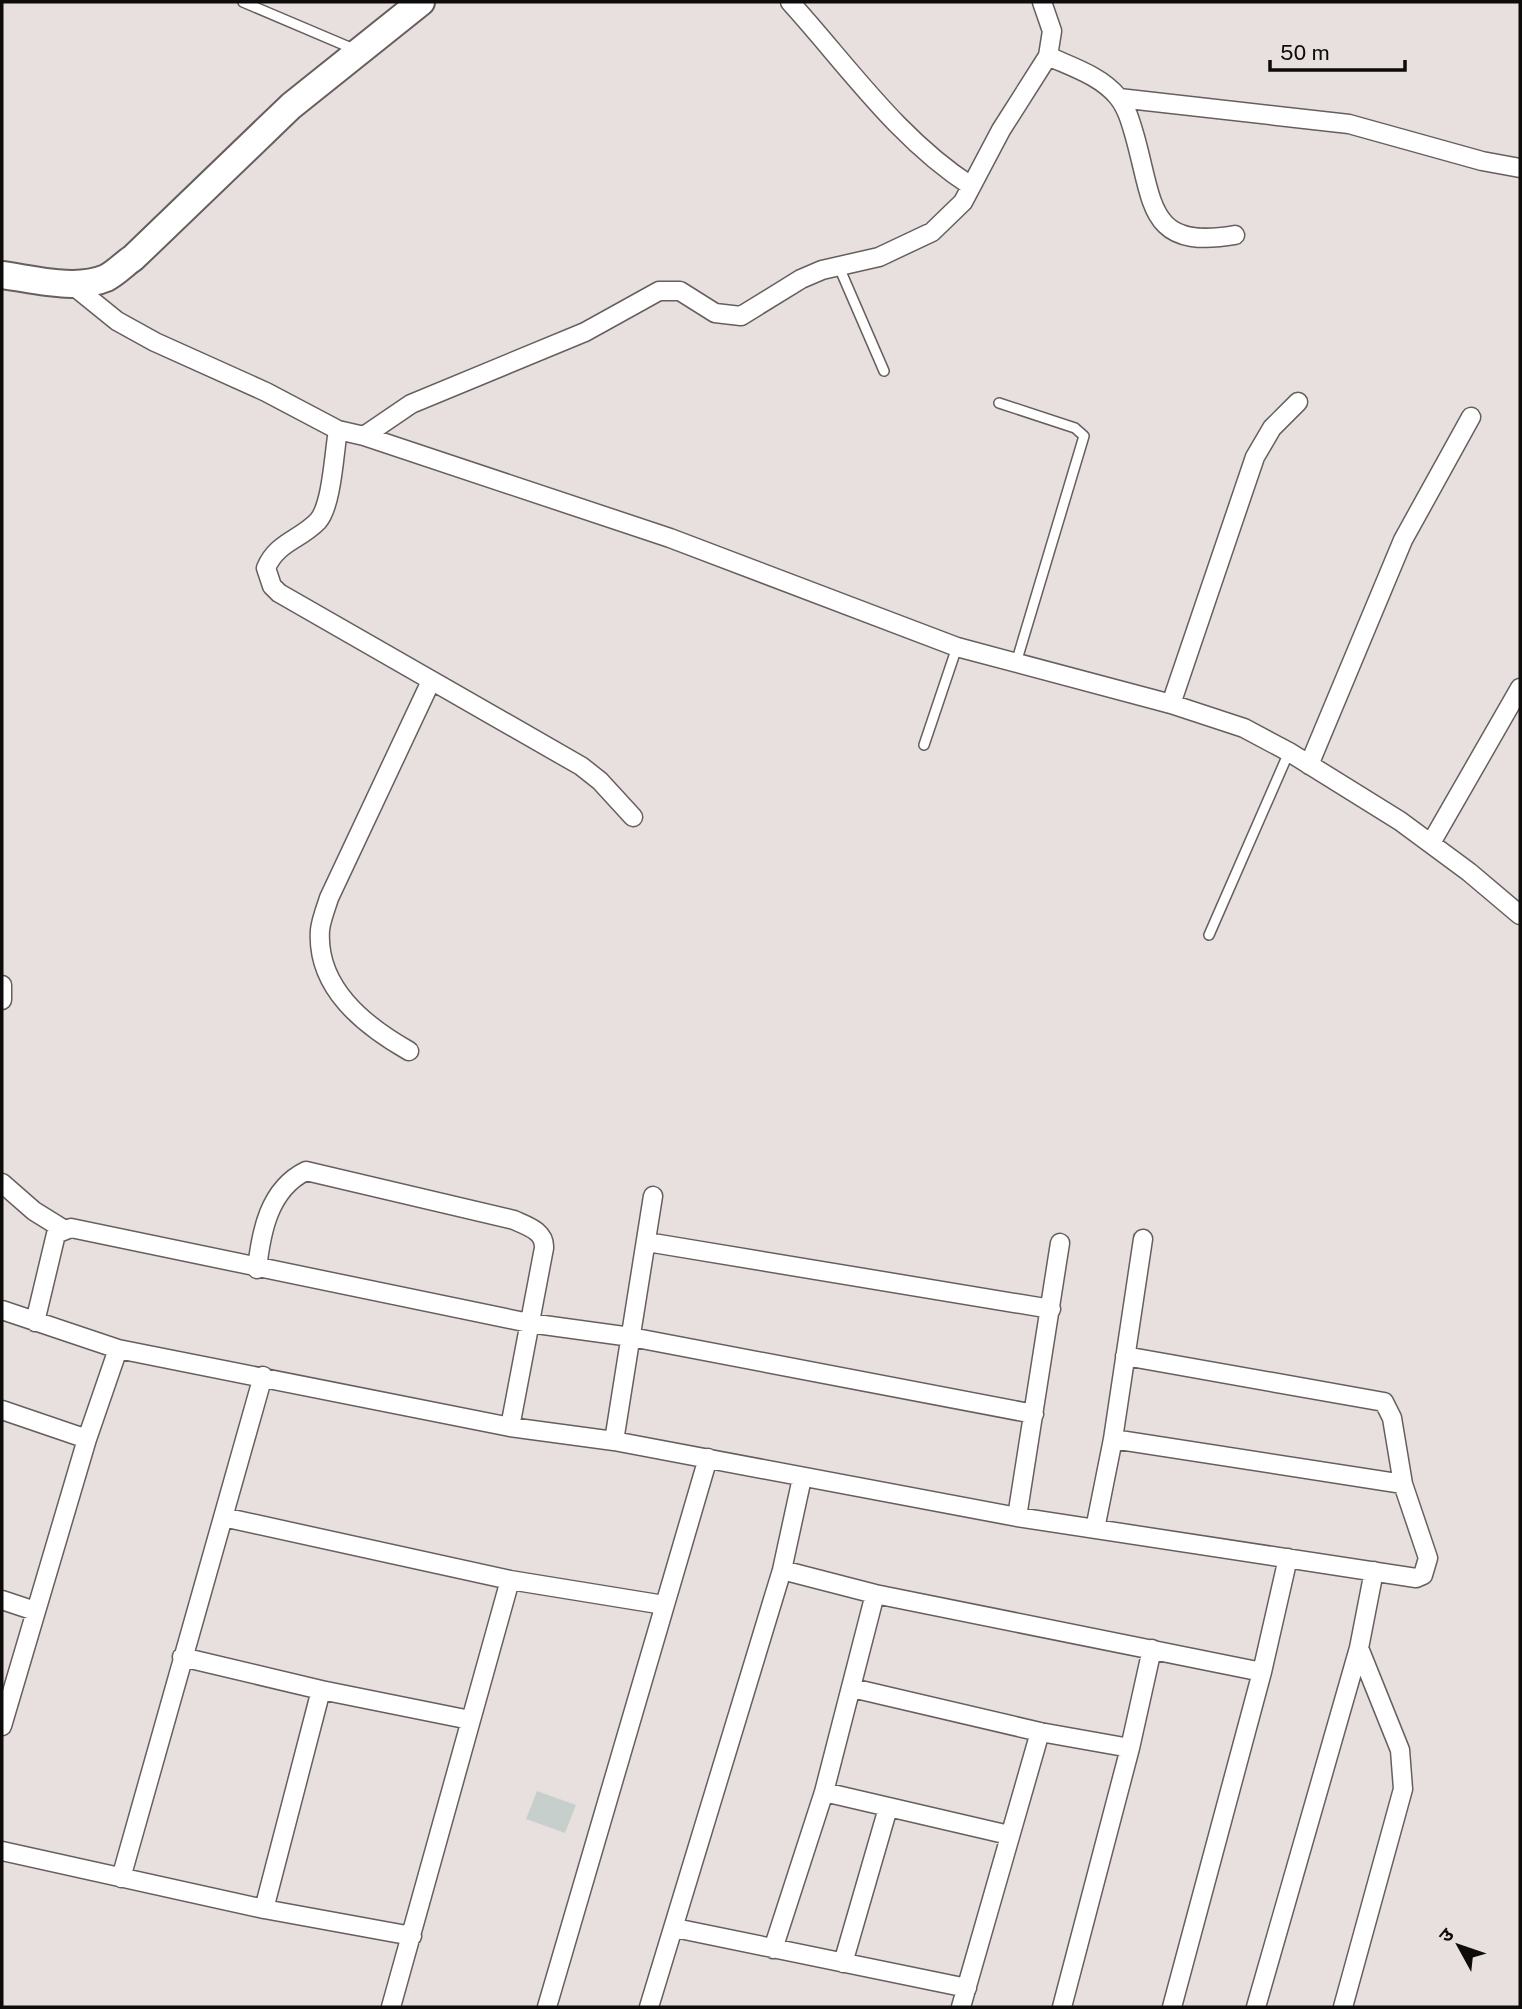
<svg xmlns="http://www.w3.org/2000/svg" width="1522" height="2009" font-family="'Public Sans','Noto Sans Devanagari',sans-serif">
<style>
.building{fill:#c7cfcd}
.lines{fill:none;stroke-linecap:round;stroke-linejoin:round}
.lane-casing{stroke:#665f5e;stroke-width:12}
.street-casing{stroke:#665f5e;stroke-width:21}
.secondary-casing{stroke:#665f5e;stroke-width:30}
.lane{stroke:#fff;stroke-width:9}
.street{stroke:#fff;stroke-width:18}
.secondary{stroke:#fff;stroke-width:26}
</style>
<rect width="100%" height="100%" fill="#e8e0de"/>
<path class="building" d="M 537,1791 L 576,1805 L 565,1833 L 526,1819 Z"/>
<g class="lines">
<g class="lane-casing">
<path id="lane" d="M 243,2 L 356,50
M 839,267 L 884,371
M 999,403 L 1075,428 L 1084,436 L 1016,663
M 924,745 L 957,647
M 1209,935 L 1289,752"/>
</g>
<g class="street-casing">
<path id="street" d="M 790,2 C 848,66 898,139 971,186
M 1048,56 C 1072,67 1101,76 1118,97 C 1127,108 1131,123 1135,137 C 1154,205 1148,250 1235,235
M 1119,98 L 1349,124 L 1482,161 L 1520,168
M 70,283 L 117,321 L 155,342 L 266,392 L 338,430 L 364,436 L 670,538 L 957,647 L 1171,704 L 1244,728 L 1289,752 L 1400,821 L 1469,872 L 1520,915
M 338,430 C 334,453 332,505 318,521 C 300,540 277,542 266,568 L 272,586 L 279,593 L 581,766 L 600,781 L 633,817
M 364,436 L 411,404 L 585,332 L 659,291 L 680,291 L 715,313 L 741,316 L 801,279 L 822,270 L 879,257 L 932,232 L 963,202 L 1001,130 L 1048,56 L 1052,31 L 1042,2
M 1171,704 L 1255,457 L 1272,428 L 1298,402
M 1309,765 L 1403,540 L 1471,417
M 1431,843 L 1520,688
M 2,985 L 2,1000
M 409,1051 C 365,1026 316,988 320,930 C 321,920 326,908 329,898 L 431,681
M 2,1183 L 34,1211 L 63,1229
M 647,1242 L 1051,1309
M 257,1269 C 261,1232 269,1189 306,1171 L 514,1220 C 527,1226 545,1231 544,1248 L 510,1427
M 2,1310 L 118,1349 L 510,1427 L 614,1441 L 1017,1517 L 1416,1578 L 1423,1575 L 1428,1558 L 1403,1484 L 1392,1418 L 1384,1402 L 1125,1356
M 35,1322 L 56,1234 L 71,1228 L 529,1323 L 631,1337 L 1034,1414
M 2,1410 L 87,1439
M 1113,1439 L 1403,1484
M 614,1441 L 653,1196
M 223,1517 L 510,1580 L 664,1605
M 1017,1517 L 1060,1243
M 1095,1529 L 1113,1439 L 1143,1239
M 782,1570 L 875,1594 L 1262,1672
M 2,1600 L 35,1611
M 182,1657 L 321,1690 L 470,1720
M 852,1688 L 1040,1732 L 1130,1748
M 2,1726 L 87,1439 L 118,1349
M 824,1792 L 1009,1835
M 2,1851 L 264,1909 L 412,1936
M 121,1878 L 263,1376
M 264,1909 L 321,1690
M 675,1928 L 967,1988
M 773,1949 L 824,1792 L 875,1594
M 843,1963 L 888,1808
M 391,2007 L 510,1580
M 547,2007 L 708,1458
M 649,2007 L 782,1570 L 802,1478
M 961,2007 L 1040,1732
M 1062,2007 L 1130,1748 L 1152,1649
M 1172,2007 L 1262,1672 L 1288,1558
M 1256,2007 L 1359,1648 L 1374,1571
M 1343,2007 L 1403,1789 L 1400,1750 L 1359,1648"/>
</g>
<g class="secondary-casing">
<path id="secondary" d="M 2,275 C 33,279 76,291 106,278 C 116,273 124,264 133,258 L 291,106 L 421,2"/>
</g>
<use href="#lane" class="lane"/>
<use href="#street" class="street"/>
<use href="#secondary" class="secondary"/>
</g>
<rect width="1522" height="2009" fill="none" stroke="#0e0b0b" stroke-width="7"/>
<g transform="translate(1459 1946) rotate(310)" stroke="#e8e0de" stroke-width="5" paint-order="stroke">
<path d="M0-5L12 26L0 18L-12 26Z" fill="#0e0b0b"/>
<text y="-10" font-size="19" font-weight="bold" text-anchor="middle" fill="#0e0b0b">उ</text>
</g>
<path d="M1270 60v10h135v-10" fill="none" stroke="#0e0b0b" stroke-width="3.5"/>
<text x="1280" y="60" font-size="21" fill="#0e0b0b" stroke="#e8e0de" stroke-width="5" paint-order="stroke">50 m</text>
</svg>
